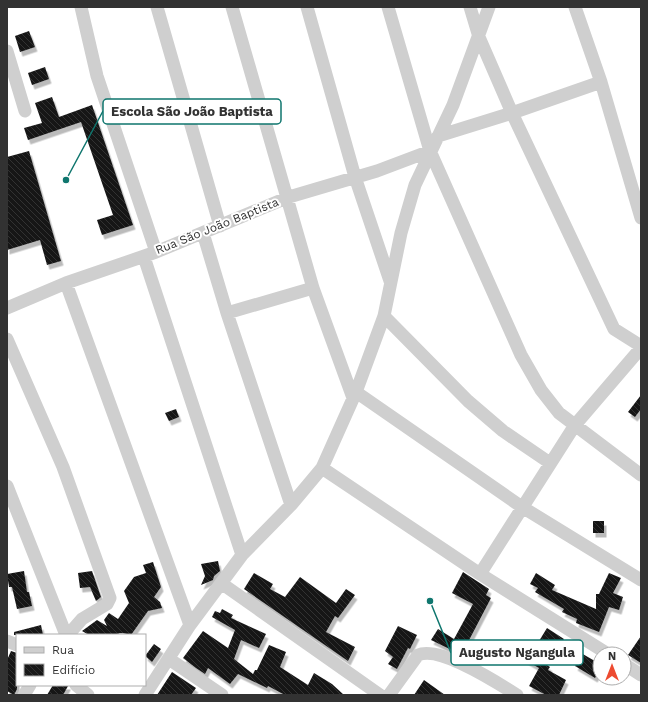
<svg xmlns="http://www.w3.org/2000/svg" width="648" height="702" font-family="'Work Sans',sans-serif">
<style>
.building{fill:url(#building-back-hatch);filter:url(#shadow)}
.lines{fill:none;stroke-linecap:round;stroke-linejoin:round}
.minor{stroke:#cfcfcf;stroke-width:13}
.labels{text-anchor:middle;stroke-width:4;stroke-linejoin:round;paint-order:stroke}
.street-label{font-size:12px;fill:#323232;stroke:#fff}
.leader{fill:none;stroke:#0f766e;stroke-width:1.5}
.callout-dot{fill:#0f766e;stroke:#fff;stroke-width:1.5}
.callout{fill:#fff;stroke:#0f766e;stroke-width:1.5}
.callout-label{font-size:13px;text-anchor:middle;font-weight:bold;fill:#323232}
</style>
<defs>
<pattern id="building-back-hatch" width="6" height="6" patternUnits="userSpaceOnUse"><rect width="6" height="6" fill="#191919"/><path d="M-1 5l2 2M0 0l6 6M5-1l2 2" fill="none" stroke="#323232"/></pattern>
<filter id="shadow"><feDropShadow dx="2.5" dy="4.5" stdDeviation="0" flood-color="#0004"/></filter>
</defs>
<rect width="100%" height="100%" fill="#fff"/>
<path class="building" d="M 29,31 L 35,47 L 20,52 L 15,36 Z
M 45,67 L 49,79 L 32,85 L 28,73 Z
M 52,97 L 59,117 L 92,105 L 133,225 L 102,235 L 97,220 L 113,215 L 81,122 L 28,140 L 24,128 L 42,123 L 35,103 Z
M 29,151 L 61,261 L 47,265 L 40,240 L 7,250 L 7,157 Z
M 641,395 L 641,409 L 635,417 L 628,412 Z
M 176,409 L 179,417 L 169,421 L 165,413 Z
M 593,521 L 604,521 L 604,533 L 593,533 Z
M 218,561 L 220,571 L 214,576 L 213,580 L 201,585 L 205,576 L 201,564 Z
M 153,562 L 161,587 L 154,597 L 160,602 L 162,608 L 148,611 L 131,635 L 123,633 L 118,633 L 121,635 L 89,635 L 82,631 L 97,620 L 107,626 L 104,620 L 109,613 L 118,619 L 129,603 L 124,591 L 134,577 L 146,573 L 143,565 Z
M 24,571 L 27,592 L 29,592 L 32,606 L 17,609 L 12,587 L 9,587 L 7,574 Z
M 92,571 L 101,597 L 96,601 L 90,587 L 80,588 L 78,573 Z
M 463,572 L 489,589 L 486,595 L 491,598 L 467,644 L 465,642 L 458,653 L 431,640 L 438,629 L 454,639 L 473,604 L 452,593 Z
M 254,573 L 273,584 L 270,589 L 285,597 L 300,577 L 336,603 L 346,589 L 355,595 L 338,618 L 335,616 L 326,632 L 355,647 L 348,661 L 244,589 Z
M 536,573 L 555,585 L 552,590 L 596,609 L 596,594 L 599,594 L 609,573 L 621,578 L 613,593 L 623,597 L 619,610 L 609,607 L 599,632 L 576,623 L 577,619 L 562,612 L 564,609 L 535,592 L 538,588 L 530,584 Z
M 222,609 L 233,615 L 231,618 L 266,634 L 259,648 L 241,640 L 234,659 L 253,674 L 255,670 L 257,670 L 269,645 L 286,652 L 280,667 L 308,685 L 314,673 L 332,684 L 344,695 L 285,695 L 268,686 L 267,688 L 238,674 L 230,684 L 208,668 L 205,674 L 196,668 L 183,658 L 203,631 L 228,648 L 235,630 L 212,617 L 215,611 L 220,613 Z
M 41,625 L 43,635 L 14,635 L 14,632 Z
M 398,626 L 417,635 L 410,649 L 408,648 L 397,669 L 388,664 L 393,657 L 385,651 Z
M 547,628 L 564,639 L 562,642 L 600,664 L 600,670 L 595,678 L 575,666 L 577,663 L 545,648 L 538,659 L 550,667 L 548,670 L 566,680 L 559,695 L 546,695 L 529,686 L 539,668 L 518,656 L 522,648 L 531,654 Z
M 641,636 L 641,663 L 628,655 Z
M 154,644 L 161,649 L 152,662 L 145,656 Z
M 11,651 L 17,653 L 17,689 L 14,695 L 7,691 L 7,660 Z
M 172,672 L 196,688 L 191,695 L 157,695 Z
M 424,680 L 445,695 L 414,695 Z
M 53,685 L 68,685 L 68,686 L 63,695 L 47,695 Z"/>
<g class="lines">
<path class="minor" d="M 81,7 L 97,76 L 156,252
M 157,7 L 220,226
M 232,7 L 313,288 L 353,398
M 307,7 L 355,177 L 390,281
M 388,7 L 430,151 L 521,355 L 541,390 L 559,413 L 641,475
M 470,7 L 479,37 L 512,113 L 614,329 L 641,346
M 575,7 L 601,82 L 641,218
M 7,51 L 25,111
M 438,136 L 512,113 L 601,82
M 203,233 L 227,313 L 291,505
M 144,257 L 242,555
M 66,283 L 190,625
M 7,308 L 66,283 L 156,252 L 289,197 L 377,171 L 430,151
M 227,313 L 313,288
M 384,316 L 468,401 L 503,431 L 550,463
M 7,339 L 63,467 L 110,598 L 107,604 L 82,619 L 68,635
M 356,392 L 522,507 L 641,580
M 322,468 L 480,574 L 608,654
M 7,486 L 66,635
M 480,574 L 575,425 L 641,348
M 221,583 L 380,695
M 7,641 L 17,645
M 169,659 L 222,695
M 624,664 L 641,675
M 76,685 L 88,695
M 24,695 L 30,685
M 145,695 L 190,625 L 242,555 L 291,505 L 322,468 L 356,392 L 384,316 L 401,233 L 415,185 L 453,105 L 489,7
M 389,695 L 418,655 C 439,645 498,683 517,695"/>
</g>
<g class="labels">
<g class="street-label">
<text transform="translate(217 226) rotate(-22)" y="4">Rua São João Baptista</text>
</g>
</g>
<path class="leader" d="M66 180L103 111M430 601L451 653"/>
<g class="callout-dot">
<circle cx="66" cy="180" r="4"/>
<circle cx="430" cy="601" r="4"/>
</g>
<g class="callout">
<rect x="103" y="99" width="178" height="25" rx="4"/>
<rect x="451" y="640" width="132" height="25" rx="4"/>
</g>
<g class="callout-label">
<text x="192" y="116">Escola São João Baptista</text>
<text x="517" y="657">Augusto Ngangula</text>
</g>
<rect width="648" height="702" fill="none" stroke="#323232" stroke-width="16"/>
<rect x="16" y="634" width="130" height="52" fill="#ffffff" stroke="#adadad"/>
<rect x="24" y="647" width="20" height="6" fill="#cfcfcf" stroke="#adadad"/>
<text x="52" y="654" font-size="12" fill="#323232">Rua</text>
<rect x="24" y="664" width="20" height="12" fill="url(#building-back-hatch)" stroke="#adadad"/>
<text x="52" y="674" font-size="12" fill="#323232">Edifício</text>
<g transform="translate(612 666)"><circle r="19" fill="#ffffff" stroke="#adadad"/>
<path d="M0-3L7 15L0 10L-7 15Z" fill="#ed4b30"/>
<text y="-6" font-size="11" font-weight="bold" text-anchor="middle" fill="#323232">N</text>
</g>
</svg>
